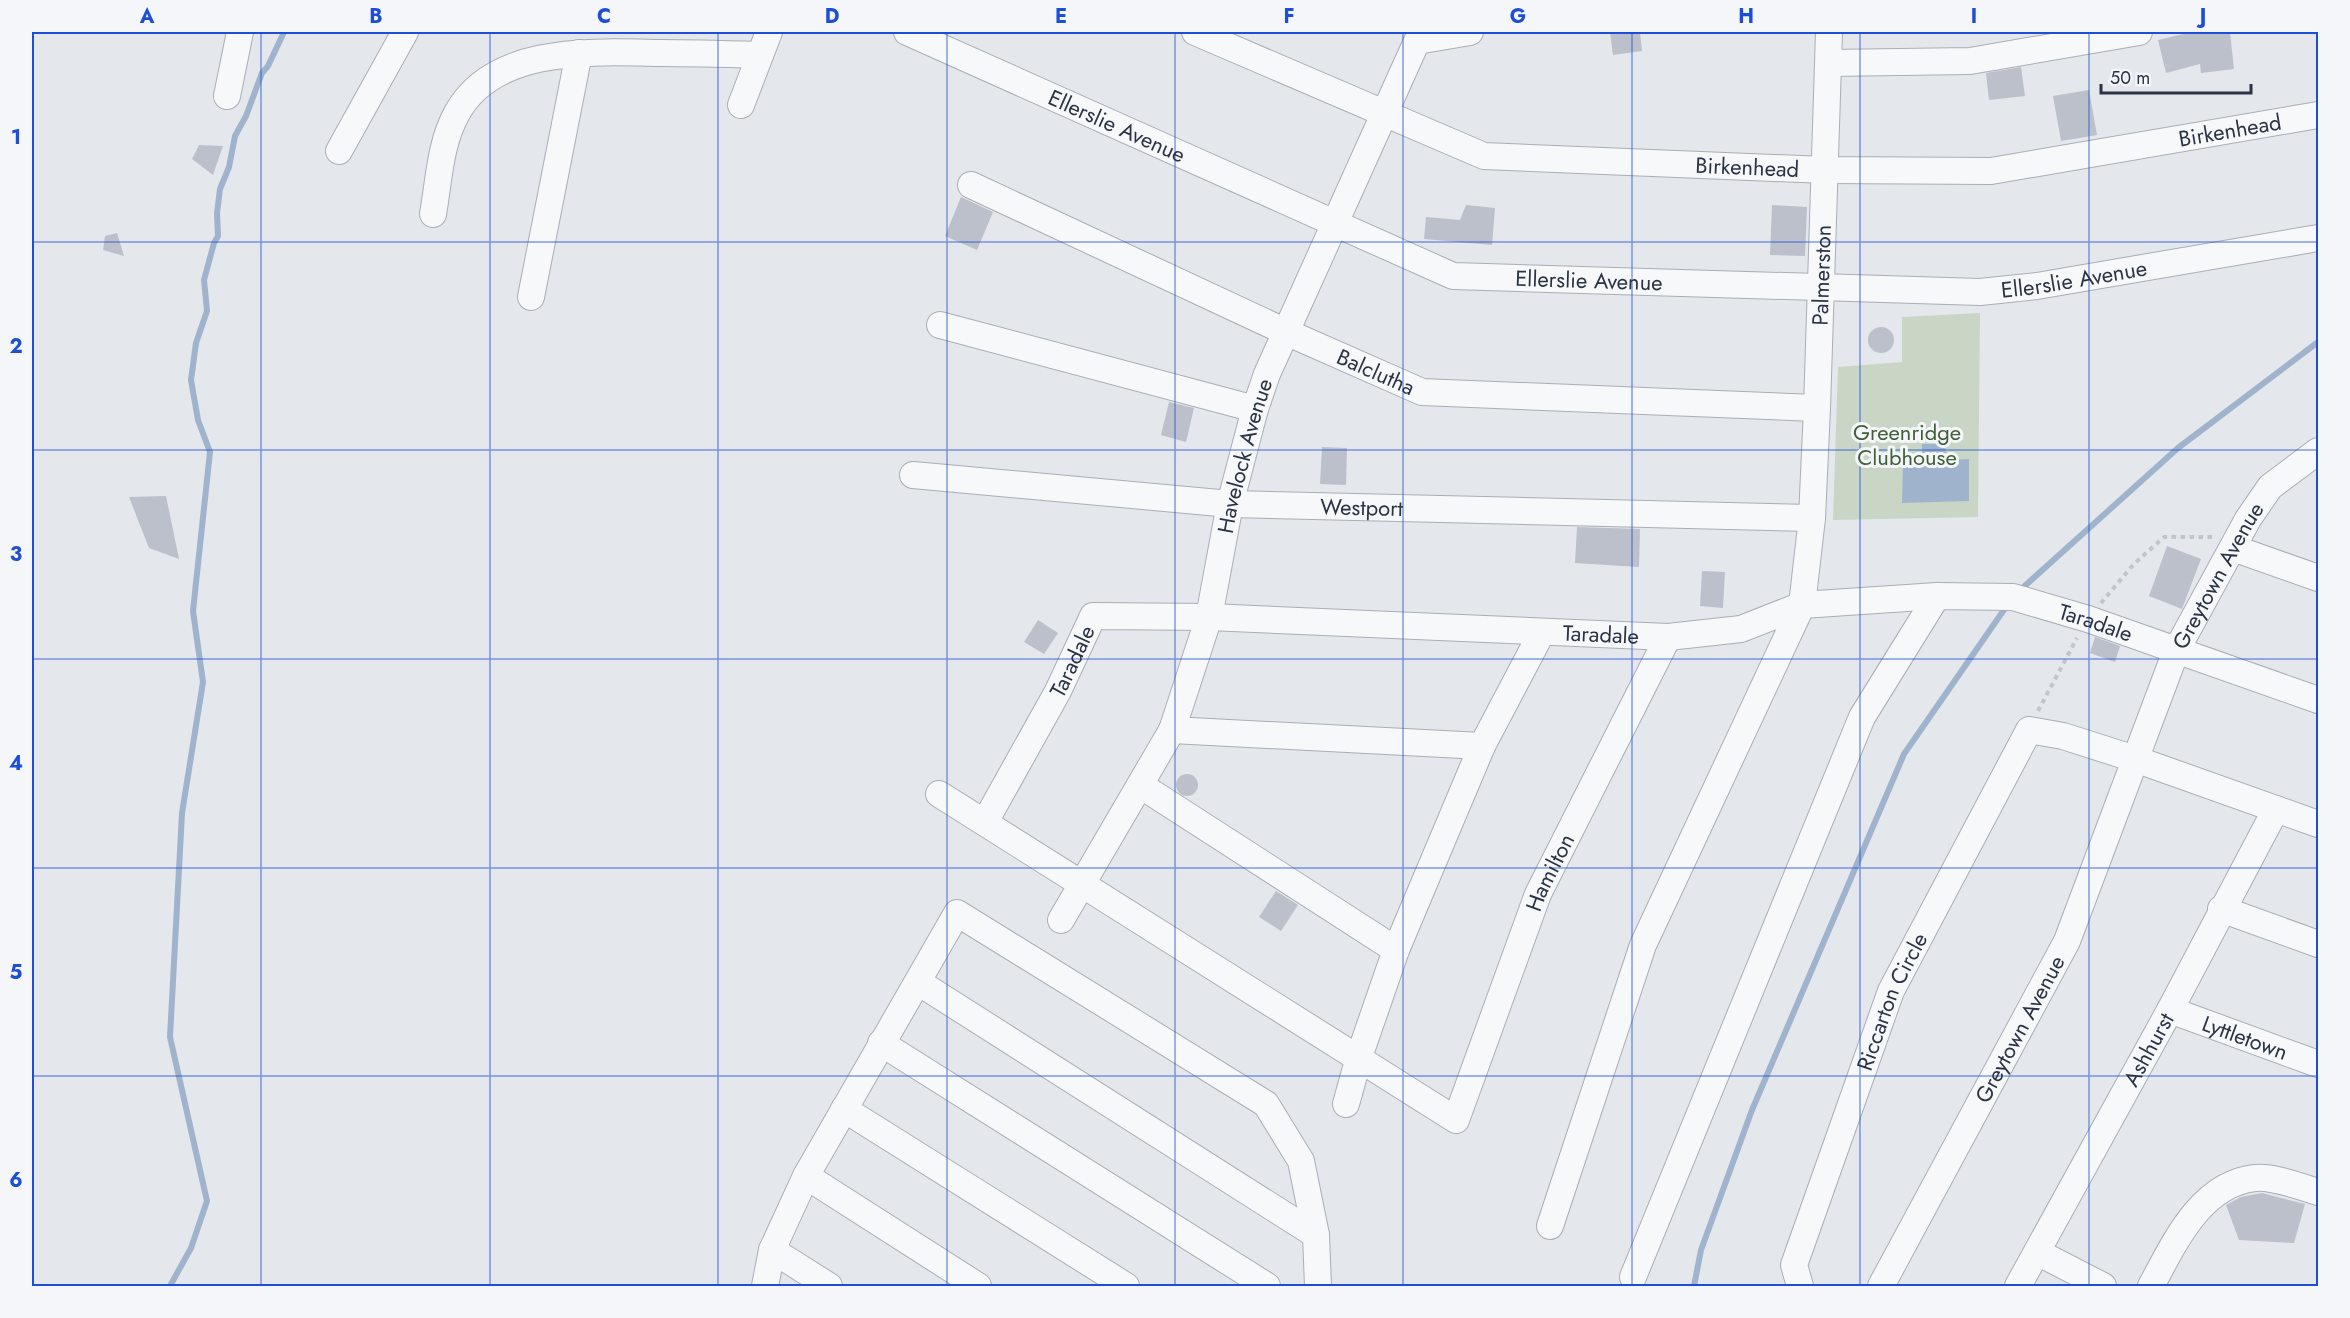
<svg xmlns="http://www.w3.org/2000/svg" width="2350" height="1318" font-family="Jost,sans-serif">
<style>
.green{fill:#c9d6c5}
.water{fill:#9fb4cc}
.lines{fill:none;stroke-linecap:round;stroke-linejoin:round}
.stream{stroke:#9fb4cc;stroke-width:6}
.building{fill:#bbc0ca}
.minor-casing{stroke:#a9aeb7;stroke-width:28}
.path{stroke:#c2c5cb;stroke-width:4;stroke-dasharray:4.5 4.5;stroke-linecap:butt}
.minor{stroke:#f7f8fa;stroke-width:26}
.grid{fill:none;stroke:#1d4ed8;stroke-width:1.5;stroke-opacity:0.55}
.labels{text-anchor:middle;stroke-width:6;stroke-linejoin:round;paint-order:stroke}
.street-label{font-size:22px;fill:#2b3445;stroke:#f4f6f9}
.park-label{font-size:22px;fill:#3f6138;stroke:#f4f6f9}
.neatline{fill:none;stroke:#1d4ed8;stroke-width:2}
.grid-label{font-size:20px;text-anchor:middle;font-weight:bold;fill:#1d4ed8}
</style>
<rect width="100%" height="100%" fill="#e4e7ec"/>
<path class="green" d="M 1980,313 L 1978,517 L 1833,520 L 1838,367 L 1902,362 L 1902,317 Z"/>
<path class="water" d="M 1922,444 L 1945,444 L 1946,460 L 1969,459 L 1969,501 L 1902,503 L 1903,462 L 1922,460 Z"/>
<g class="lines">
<path class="stream" d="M 2018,592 L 2178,448 L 2318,342
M 170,1286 L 191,1248 L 207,1201 L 170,1037 L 182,813 L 203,682 L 193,611 L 210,452 L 198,420 L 191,380 L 196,343 L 207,311 L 204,280 L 214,243 L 218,236 L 217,213 L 220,189 L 229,167 L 235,136 L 246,116 L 262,73 L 268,66 L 284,32
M 1694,1286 L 1701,1250 L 1752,1110 L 1904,754 L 2008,604"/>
</g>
<path class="building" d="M 1610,32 L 1640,32 L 1642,51 L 1613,55 Z
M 2192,32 L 2230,32 L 2234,69 L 2201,73 L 2200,64 L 2166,73 L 2158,40 Z
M 2021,67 L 2025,96 L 1989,100 L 1986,73 Z
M 2089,90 L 2097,135 L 2061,141 L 2053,96 Z
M 199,145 L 223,146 L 213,175 L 192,159 Z
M 961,197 L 993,212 L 977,250 L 945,236 Z
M 1466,205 L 1495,208 L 1492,245 L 1424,239 L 1426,217 L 1460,220 Z
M 1772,205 L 1807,207 L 1805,256 L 1770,255 Z
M 117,233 L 124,256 L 103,250 L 105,236 Z
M1868 340a13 13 0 1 1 26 0a13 13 0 1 1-26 0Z
M 1169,402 L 1194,408 L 1186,442 L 1161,435 Z
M 1322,447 L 1347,448 L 1346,485 L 1320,484 Z
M 166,496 L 179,559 L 149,548 L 129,497 Z
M 1577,527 L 1640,529 L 1639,567 L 1575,563 Z
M 2167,546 L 2201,559 L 2182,609 L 2149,596 Z
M 1702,571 L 1725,572 L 1723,608 L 1700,606 Z
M 1038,620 L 1058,633 L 1044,654 L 1024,642 Z
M 2095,637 L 2120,646 L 2115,662 L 2090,653 Z
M1176 785a11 11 0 1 1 22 0a11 11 0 1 1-22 0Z
M 1276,891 L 1298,905 L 1281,931 L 1259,917 Z
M 2262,1193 L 2305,1204 L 2294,1243 L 2239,1240 L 2226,1205 L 2241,1197 Z"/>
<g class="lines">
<g class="minor-casing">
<g id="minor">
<path id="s1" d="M 907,32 L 1453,276 L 1980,292 L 2037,286 L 2318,238"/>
<path id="s2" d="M 1195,32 L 1484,156 L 1825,170 L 1991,171 L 2318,115"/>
<path d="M 1829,63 L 1970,61 L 2139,32"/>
<path d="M 227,96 L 240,32"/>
<path d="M 741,105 L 769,32"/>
<path d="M 339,151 L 405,32"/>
<path id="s3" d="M 971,185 L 1286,332 L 1422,392 L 1817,408"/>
<path d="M 433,214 C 439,180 440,143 457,113 C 494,45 595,52 660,53 C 694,53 727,54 760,55"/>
<path d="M 531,297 L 579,53"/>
<path d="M 940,325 L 1255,409"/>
<path id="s4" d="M 913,475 L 1230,504 L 1812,518"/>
<path d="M 2233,548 L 2318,578"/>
<path d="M 1172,730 L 1482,746"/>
<path d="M 1140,785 L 1396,950"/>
<path id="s5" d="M 939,794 L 1456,1120 L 1538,894 L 1668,637"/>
<path id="s6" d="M 985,822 L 1058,691 L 1093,616 L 1209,617 L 1668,637 L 1741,629 L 1802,605 L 1937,596 L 2013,597 L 2088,619 L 2318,700"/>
<path d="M 2221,909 L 2318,944"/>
<path id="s7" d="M 1061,920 L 1172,730 L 1209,617 L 1230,504 L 1255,409 L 1267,374 L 1417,41 L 1470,32"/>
<path d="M 918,982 L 1316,1235"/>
<path id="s8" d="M 2170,1010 L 2318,1064"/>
<path d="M 881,1043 L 1267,1286"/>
<path d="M 1346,1104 L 1359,1057 L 1396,950 L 1482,746 L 1542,632"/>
<path d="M 844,1109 L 1126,1286"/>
<path d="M 806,1176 L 978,1286"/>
<path id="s9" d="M 1550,1226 L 1643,945 L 1802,605 L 1812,518 L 1817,408 L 1829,32"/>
<path d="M 772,1250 L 829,1286"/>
<path d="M 2037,1252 L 2103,1286"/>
<path d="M 1633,1277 L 1862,717 L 1937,596"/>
<path d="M 765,1286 L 772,1250 L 806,1176 L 957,913 L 1266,1104 L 1301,1161 L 1316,1235 L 1318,1286"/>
<path id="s10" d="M 1800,1286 L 1794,1265 L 1891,991 L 2029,730 L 2063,736 L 2135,759 L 2318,824"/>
<path id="s11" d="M 1881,1286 L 2067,941 L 2176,651 L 2248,519 L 2270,487 L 2318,451"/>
<path id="s12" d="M 2018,1286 L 2170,1010 L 2276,809"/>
<path d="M 2151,1286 C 2174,1244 2200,1184 2255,1178 C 2273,1176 2301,1187 2318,1192"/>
</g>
</g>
<path class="path" d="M 2101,603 L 2133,565 L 2164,537 L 2213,537
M 2038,711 L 2077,638"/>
<use href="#minor" class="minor"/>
</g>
<path class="grid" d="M 261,32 L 261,1286M 490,32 L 490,1286M 718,32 L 718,1286M 947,32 L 947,1286M 1175,32 L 1175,1286M 1403,32 L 1403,1286M 1632,32 L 1632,1286M 1860,32 L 1860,1286M 2089,32 L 2089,1286M 32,242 L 2318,242M 32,450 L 2318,450M 32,659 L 2318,659M 32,868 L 2318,868M 32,1076 L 2318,1076"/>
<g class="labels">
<g class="street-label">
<text dy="8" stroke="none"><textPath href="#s1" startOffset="230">Ellerslie Avenue</textPath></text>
<text dy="8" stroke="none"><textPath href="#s2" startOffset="1064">Birkenhead</textPath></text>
<text dy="8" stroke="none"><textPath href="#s2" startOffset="578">Birkenhead</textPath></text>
<text dy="8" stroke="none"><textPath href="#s9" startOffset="1002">Palmerston</textPath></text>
<text dy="8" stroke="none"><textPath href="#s1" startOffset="1220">Ellerslie Avenue</textPath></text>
<text dy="8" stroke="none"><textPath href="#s1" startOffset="734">Ellerslie Avenue</textPath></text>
<text dy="8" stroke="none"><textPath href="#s3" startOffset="446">Balclutha</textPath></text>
<text dy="8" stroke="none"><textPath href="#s7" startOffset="504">Havelock Avenue</textPath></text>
<text dy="8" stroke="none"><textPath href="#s4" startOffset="450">Westport</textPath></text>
<text dy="8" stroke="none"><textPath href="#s11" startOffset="788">Greytown Avenue</textPath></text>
<text dy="8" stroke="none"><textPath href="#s6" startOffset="1245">Taradale</textPath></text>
<text dy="8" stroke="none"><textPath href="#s6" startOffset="741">Taradale</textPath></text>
<text dy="8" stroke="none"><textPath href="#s6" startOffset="183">Taradale</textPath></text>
<text dy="8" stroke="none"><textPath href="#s5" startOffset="876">Hamilton</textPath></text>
<text dy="8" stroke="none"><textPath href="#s10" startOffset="303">Riccarton Circle</textPath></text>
<text dy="8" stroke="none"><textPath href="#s11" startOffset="292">Greytown Avenue</textPath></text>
<text dy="8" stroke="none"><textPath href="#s8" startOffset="80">Lyttletown</textPath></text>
<text dy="8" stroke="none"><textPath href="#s12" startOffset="270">Ashhurst</textPath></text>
</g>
<g class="park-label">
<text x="1907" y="440">Greenridge<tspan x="1907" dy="25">Clubhouse</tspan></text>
</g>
</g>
<rect width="2350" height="1318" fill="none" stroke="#f4f6f9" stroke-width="66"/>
<path d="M2101 84v9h150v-9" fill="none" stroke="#2b3445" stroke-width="3"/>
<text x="2110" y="84" font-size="18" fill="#2b3445" stroke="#f4f6f9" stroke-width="4.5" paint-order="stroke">50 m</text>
<rect x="33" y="33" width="2284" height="1252" class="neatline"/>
<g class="grid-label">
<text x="147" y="23">A</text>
<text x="376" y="23">B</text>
<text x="604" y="23">C</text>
<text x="832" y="23">D</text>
<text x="1061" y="23">E</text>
<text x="1289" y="23">F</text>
<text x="1518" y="23">G</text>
<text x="1746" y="23">H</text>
<text x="1974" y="23">I</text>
<text x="2203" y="23">J</text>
<text x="16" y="144">1</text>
<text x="16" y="353">2</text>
<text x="16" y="561">3</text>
<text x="16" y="770">4</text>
<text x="16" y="979">5</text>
<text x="16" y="1187">6</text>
</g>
</svg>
